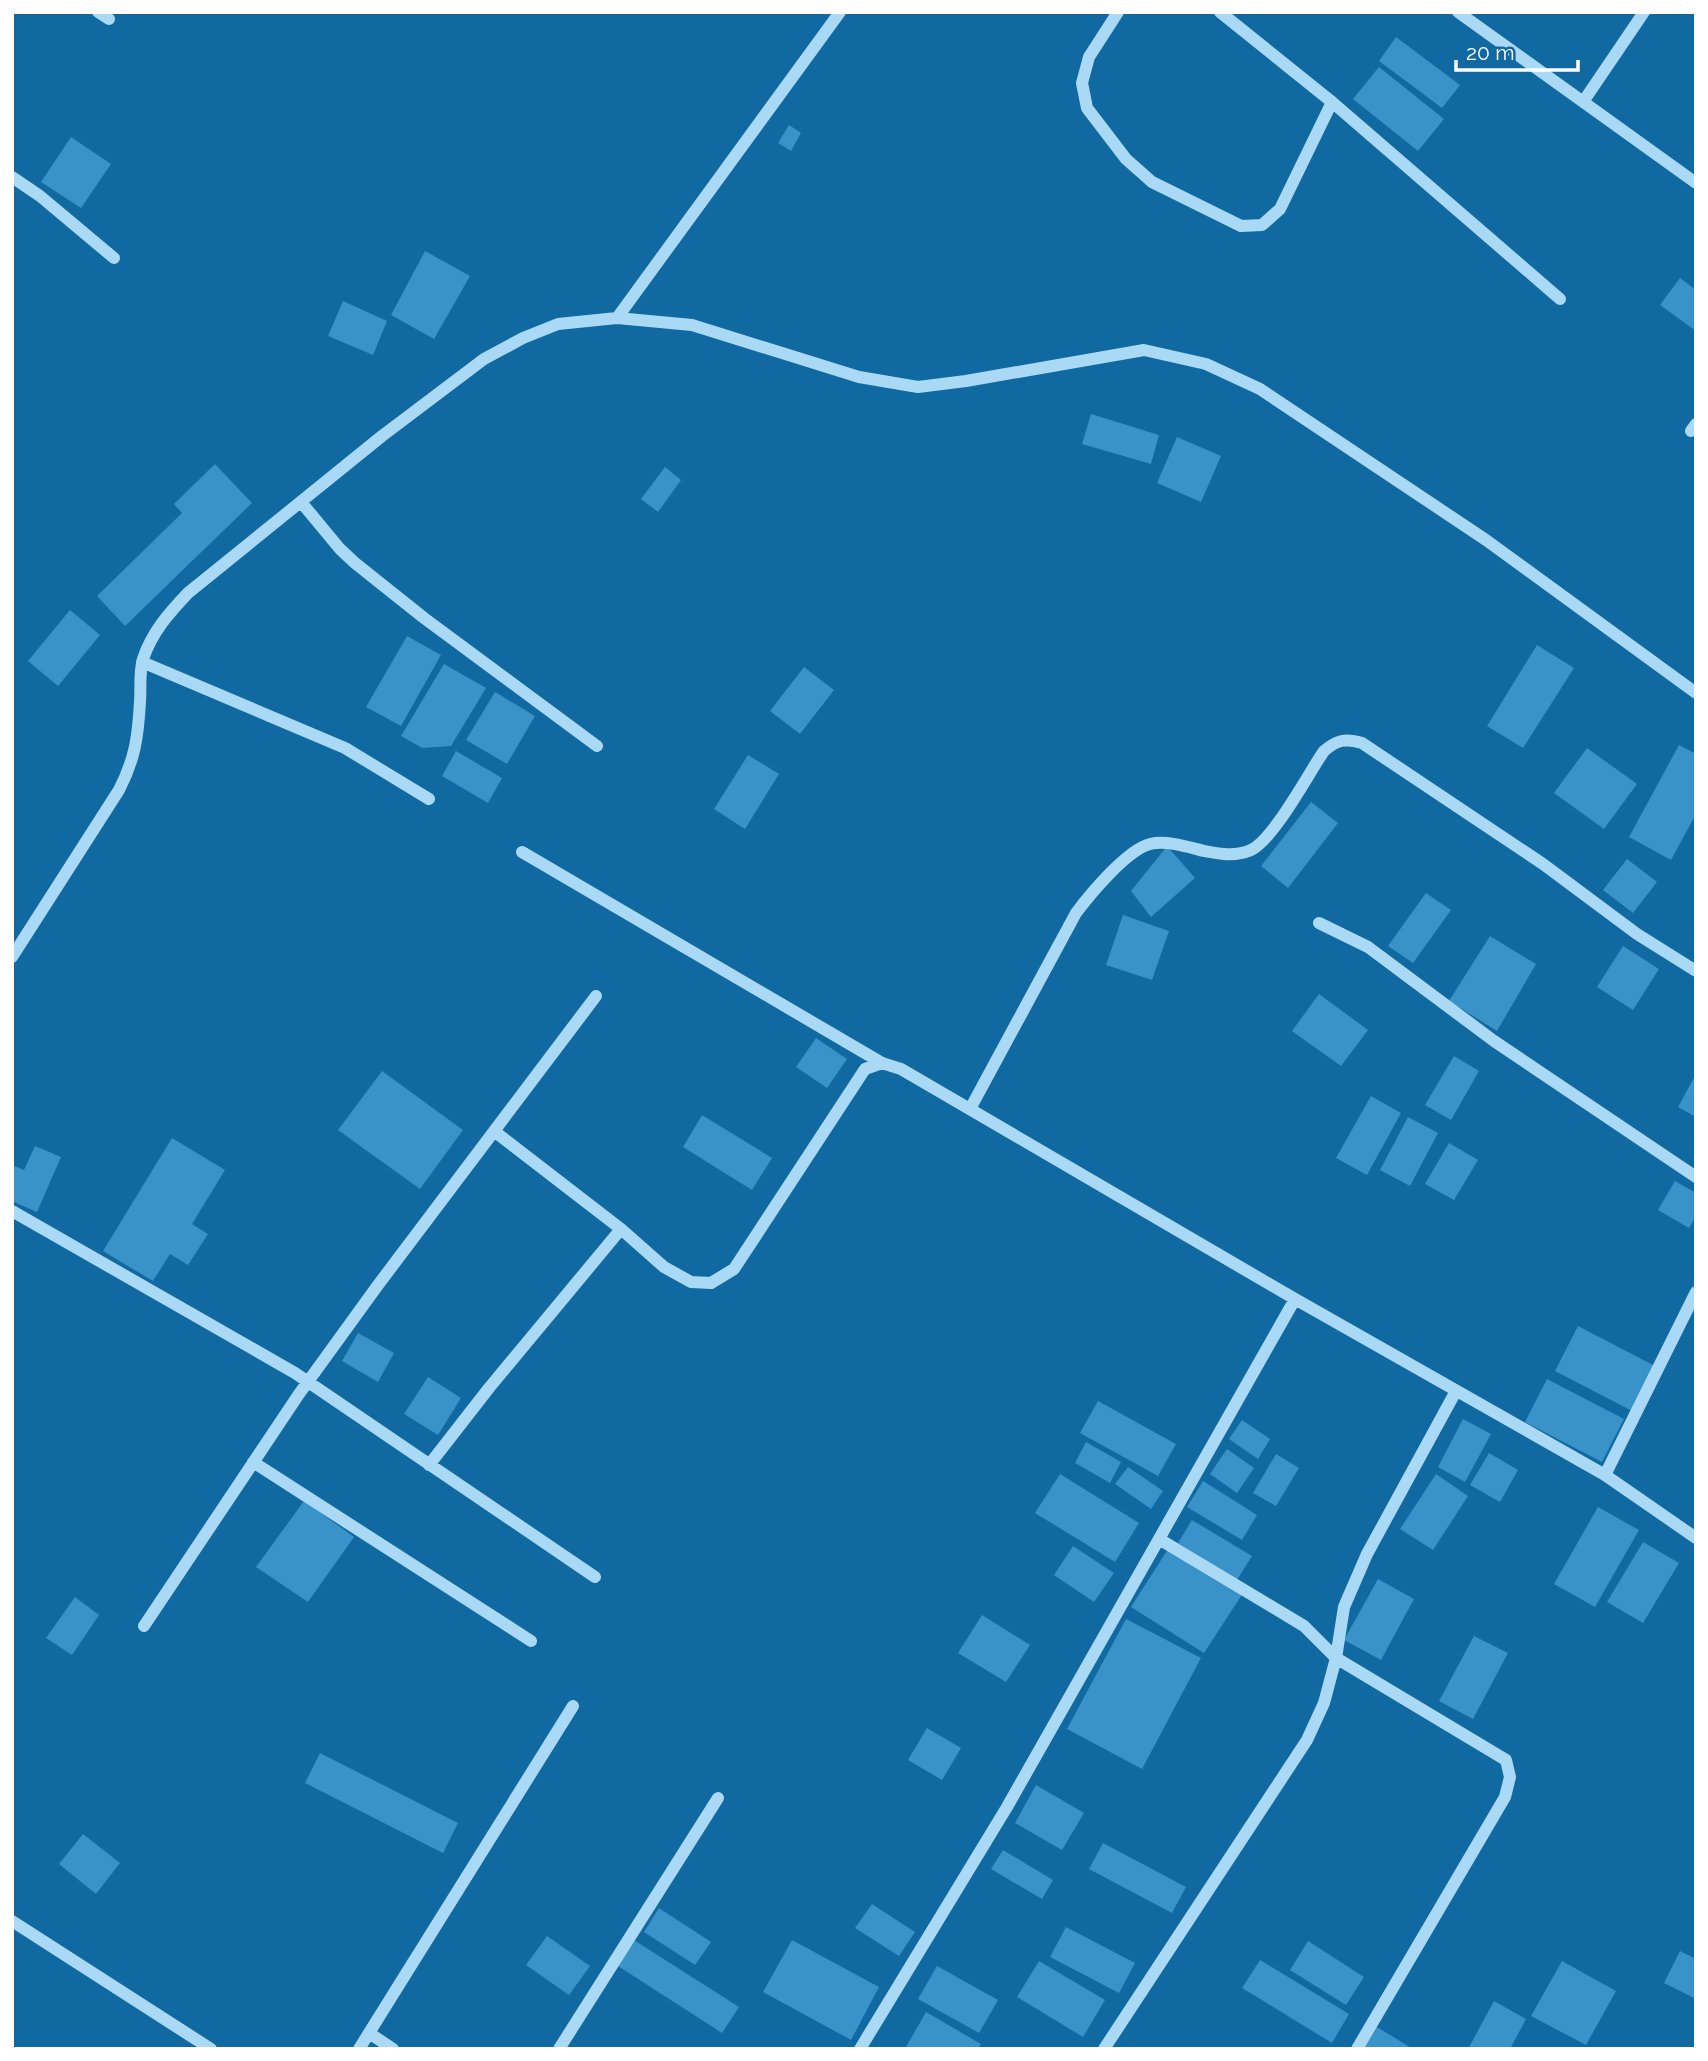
<svg xmlns="http://www.w3.org/2000/svg" width="1708" height="2061" font-family="Raleway,sans-serif">
<style>
.building{fill:#3992c8}
.lines{fill:none;stroke-linecap:round;stroke-linejoin:round}
.minor{stroke:#a9d9f5;stroke-width:12}
</style>
<rect width="100%" height="100%" fill="#1069a1"/>
<path class="building" d="M 1396,37 L 1460,85 L 1442,108 L 1379,61 Z
M 1379,67 L 1444,119 L 1418,151 L 1353,99 Z
M 789,125 L 801,133 L 791,151 L 778,143 Z
M 71,137 L 111,164 L 81,208 L 41,182 Z
M 425,251 L 470,276 L 434,339 L 391,315 Z
M 1680,278 L 1696,290 L 1696,331 L 1660,305 Z
M 343,301 L 387,321 L 373,355 L 328,336 Z
M 1091,414 L 1159,435 L 1151,464 L 1082,444 Z
M 1177,437 L 1221,456 L 1201,502 L 1157,483 Z
M 215,464 L 252,503 L 125,626 L 97,596 L 182,513 L 174,504 Z
M 665,467 L 681,480 L 658,512 L 641,499 Z
M 70,610 L 100,635 L 58,686 L 28,661 Z
M 407,636 L 441,655 L 401,726 L 366,707 Z
M 1537,645 L 1574,668 L 1523,748 L 1487,726 Z
M 444,664 L 486,688 L 451,746 L 422,748 L 401,736 Z
M 804,667 L 834,690 L 800,734 L 770,711 Z
M 495,692 L 535,716 L 507,764 L 466,740 Z
M 1679,745 L 1696,754 L 1696,814 L 1671,860 L 1629,837 Z
M 1587,748 L 1637,784 L 1604,829 L 1554,793 Z
M 456,751 L 502,778 L 488,803 L 442,776 Z
M 748,755 L 779,774 L 745,829 L 714,809 Z
M 1311,802 L 1338,823 L 1288,888 L 1261,866 Z
M 1167,846 L 1195,878 L 1151,917 L 1131,891 Z
M 1627,859 L 1657,882 L 1633,913 L 1603,890 Z
M 1426,893 L 1451,910 L 1413,963 L 1388,946 Z
M 1123,915 L 1169,931 L 1152,980 L 1106,965 Z
M 1490,936 L 1536,964 L 1497,1031 L 1449,1001 Z
M 1623,946 L 1659,969 L 1633,1010 L 1597,987 Z
M 1319,994 L 1368,1030 L 1341,1066 L 1292,1031 Z
M 816,1038 L 847,1059 L 827,1088 L 796,1067 Z
M 1454,1056 L 1479,1071 L 1451,1120 L 1425,1105 Z
M 382,1071 L 463,1130 L 420,1189 L 338,1130 Z
M 1696,1074 L 1696,1117 L 1678,1107 Z
M 1371,1096 L 1401,1113 L 1367,1175 L 1336,1158 Z
M 702,1115 L 772,1158 L 752,1190 L 683,1147 Z
M 1408,1117 L 1438,1133 L 1410,1186 L 1380,1170 Z
M 172,1138 L 225,1170 L 192,1224 L 208,1234 L 188,1265 L 170,1254 L 153,1281 L 103,1251 Z
M 1449,1143 L 1478,1160 L 1454,1200 L 1425,1184 Z
M 35,1146 L 61,1157 L 37,1212 L 12,1201 L 12,1165 L 24,1170 Z
M 1675,1181 L 1696,1193 L 1696,1216 L 1689,1228 L 1658,1210 Z
M 1578,1326 L 1655,1366 L 1632,1411 L 1555,1371 Z
M 358,1333 L 394,1353 L 378,1382 L 342,1361 Z
M 428,1377 L 461,1398 L 438,1435 L 404,1414 Z
M 1547,1379 L 1624,1419 L 1602,1462 L 1525,1422 Z
M 1098,1401 L 1176,1444 L 1158,1476 L 1080,1433 Z
M 1463,1419 L 1491,1434 L 1465,1482 L 1438,1467 Z
M 1242,1420 L 1270,1439 L 1258,1459 L 1229,1439 Z
M 1086,1442 L 1121,1462 L 1110,1483 L 1075,1463 Z
M 1227,1449 L 1254,1468 L 1237,1493 L 1210,1474 Z
M 1489,1453 L 1518,1470 L 1500,1502 L 1470,1485 Z
M 1276,1454 L 1299,1468 L 1276,1506 L 1253,1493 Z
M 1128,1467 L 1163,1491 L 1151,1509 L 1115,1484 Z
M 1060,1474 L 1139,1523 L 1115,1562 L 1035,1513 Z
M 1436,1474 L 1468,1496 L 1433,1550 L 1400,1529 Z
M 1203,1481 L 1257,1515 L 1242,1540 L 1187,1507 Z
M 304,1501 L 354,1537 L 308,1602 L 256,1567 Z
M 1598,1507 L 1639,1530 L 1595,1607 L 1554,1584 Z
M 1192,1520 L 1252,1556 L 1237,1580 L 1178,1543 Z
M 1643,1542 L 1679,1563 L 1643,1623 L 1607,1602 Z
M 1073,1546 L 1114,1573 L 1094,1602 L 1054,1575 Z
M 1170,1546 L 1243,1593 L 1204,1653 L 1131,1607 Z
M 1378,1579 L 1414,1599 L 1381,1660 L 1344,1640 Z
M 75,1597 L 99,1615 L 72,1655 L 46,1638 Z
M 982,1615 L 1030,1645 L 1006,1682 L 958,1653 Z
M 1126,1619 L 1201,1658 L 1142,1769 L 1067,1729 Z
M 1474,1636 L 1508,1653 L 1473,1719 L 1439,1701 Z
M 927,1728 L 961,1748 L 942,1780 L 908,1760 Z
M 320,1753 L 458,1823 L 443,1853 L 305,1783 Z
M 1036,1785 L 1084,1813 L 1062,1850 L 1015,1823 Z
M 83,1834 L 120,1863 L 96,1894 L 59,1864 Z
M 1103,1843 L 1186,1887 L 1172,1913 L 1089,1869 Z
M 1003,1850 L 1053,1880 L 1042,1899 L 991,1869 Z
M 872,1904 L 915,1932 L 899,1956 L 855,1928 Z
M 659,1908 L 711,1942 L 695,1965 L 644,1932 Z
M 1066,1927 L 1135,1963 L 1119,1993 L 1050,1957 Z
M 547,1936 L 590,1966 L 569,1995 L 526,1965 Z
M 634,1940 L 739,2007 L 722,2033 L 618,1966 Z
M 792,1940 L 879,1987 L 851,2040 L 763,1992 Z
M 1308,1941 L 1364,1977 L 1346,2005 L 1290,1970 Z
M 1680,1951 L 1696,1959 L 1696,1999 L 1664,1983 Z
M 1260,1960 L 1349,2014 L 1332,2043 L 1242,1988 Z
M 1039,1961 L 1105,2000 L 1083,2037 L 1017,1997 Z
M 1562,1961 L 1616,1991 L 1586,2045 L 1531,2016 Z
M 937,1966 L 998,2000 L 979,2033 L 918,1999 Z
M 1494,2001 L 1526,2019 L 1510,2049 L 1468,2049 Z
M 926,2012 L 981,2044 L 978,2049 L 909,2049 L 906,2047 Z
M 1377,2027 L 1413,2049 L 1364,2049 Z"/>
<g class="lines">
<path class="minor" d="M 98,12 L 109,19
M 840,12 L 617,318 L 692,325 L 859,377 L 918,387 L 966,381 L 1144,350 L 1206,364 L 1260,389 L 1486,540 L 1696,693
M 1118,12 L 1089,57 L 1082,83 L 1087,108 L 1126,159 L 1152,182 L 1241,226 L 1262,225 L 1280,209 L 1332,102
M 1220,12 L 1332,102 L 1560,299
M 1458,12 L 1696,183
M 1583,102 L 1644,12
M 12,177 L 40,196 L 114,258
M 1691,431 L 1696,424
M 301,502 L 340,549 L 355,563 L 424,618 L 597,746
M 142,662 L 345,748 L 429,799
M 522,852 L 882,1063
M 1319,923 L 1368,947 L 1494,1041 L 1696,1177
M 12,957 L 119,790 C 135,759 138,737 140,702 C 141,688 139,672 143,659 C 152,632 169,613 188,593 L 382,436 L 484,359 L 523,338 L 558,324 L 617,318
M 970,1109 L 1076,913 C 1091,893 1127,850 1150,844 C 1167,840 1188,847 1204,851 C 1220,854 1235,857 1251,850 C 1274,839 1308,774 1324,751 C 1337,740 1345,738 1362,743 L 1543,864 L 1637,934 L 1696,971
M 494,1131 L 621,1229 L 664,1267 L 691,1282 L 711,1283 L 734,1269 L 865,1069 L 882,1063 L 901,1069 L 1295,1299 L 1605,1475 L 1696,1538
M 12,1211 L 295,1373 L 595,1577
M 253,1462 L 531,1641
M 429,1465 L 489,1388 L 621,1229
M 1605,1475 L 1696,1292
M 1159,1539 L 1304,1626 L 1336,1658 L 1506,1760 L 1510,1777 L 1505,1797 L 1357,2049
M 144,1626 L 299,1394 L 378,1285 L 596,996
M 12,1921 L 211,2049
M 369,2033 L 573,1706
M 359,2049 L 369,2033 L 393,2049
M 559,2049 L 718,1798
M 860,2049 L 1007,1807 L 1295,1299
M 1104,2049 L 1307,1740 L 1324,1703 L 1336,1658 L 1344,1607 L 1367,1554 L 1456,1391"/>
</g>
<rect width="1708" height="2061" fill="none" stroke="#ffffff" stroke-width="28"/>
<path d="M1456 60v10h122v-10" fill="none" stroke="#ffffff" stroke-width="3.5"/>
<text x="1466" y="60" font-size="21" fill="#ffffff" stroke="#1069a1" stroke-width="5" paint-order="stroke">20 m</text>
</svg>
